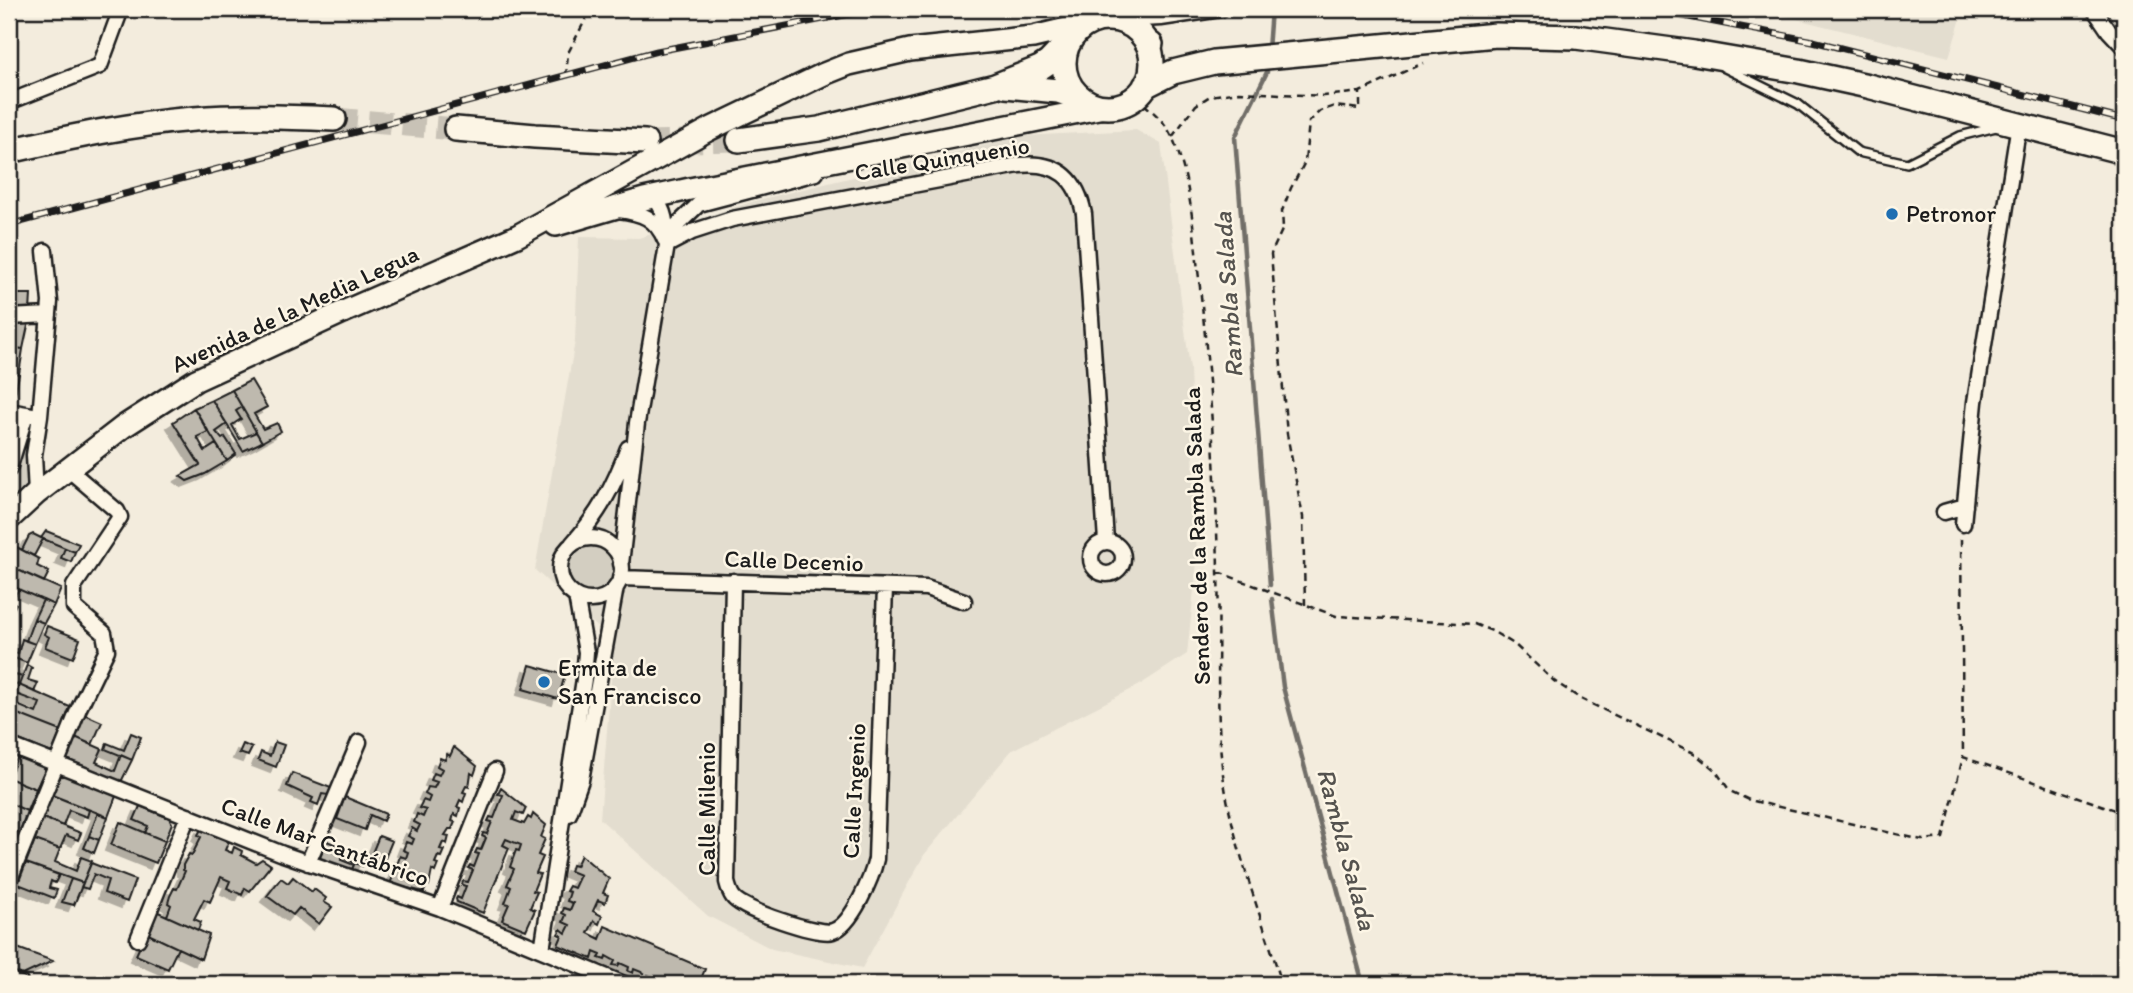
<svg xmlns="http://www.w3.org/2000/svg" width="2133" height="993" font-family="Itim,sans-serif">
<style>
.built{fill:#e3ddcf}
.green{fill:#d3cec1;stroke:#78756e;stroke-width:2}
.lines{fill:none;stroke-linecap:round;stroke-linejoin:round}
.stream{stroke:#716e68;stroke-width:4.5}
.building{fill:#beb9ae;stroke:#1c1c1c;stroke-width:2;filter:url(#shadow)}
.trunk-tunnel{stroke:#c8c2b6;stroke-width:23;stroke-dasharray:23 11;stroke-linecap:butt}
.service-casing{stroke:#1c1c1c;stroke-width:12}
.minor-casing{stroke:#1c1c1c;stroke-width:19}
.primary-casing{stroke:#1c1c1c;stroke-width:26}
.trunk-casing{stroke:#1c1c1c;stroke-width:28}
.path{stroke:#1c1c1c;stroke-width:2.5;stroke-dasharray:7 5;stroke-linecap:butt}
.service{stroke:#fcf5e5;stroke-width:7}
.minor{stroke:#fcf5e5;stroke-width:14}
.primary{stroke:#fcf5e5;stroke-width:21}
.trunk{stroke:#fcf5e5;stroke-width:23}
.rail-casing{stroke:#1c1c1c;stroke-width:7}
.rail{stroke:#fcf5e5;stroke-width:4.5;stroke-dasharray:13;stroke-linecap:butt}
.poi-dot{fill:#1f6fb2;stroke:#fcf5e5;stroke-width:2.5}
.labels{text-anchor:middle;stroke-width:5;stroke-linejoin:round;paint-order:stroke}
.street-label{font-size:24px;fill:#1c1c1c;stroke:#fcf5e5}
.poi-label{font-size:24px;fill:#1c1c1c;stroke:#fcf5e5;text-anchor:start}
.water-label{font-size:26px;font-style:italic;fill:#55534f;stroke:#fcf5e5}
</style>
<defs>
<filter id="shadow"><feDropShadow dx="-6" dy="6" stdDeviation="0" flood-color="#0004"/></filter>
</defs>
<rect width="100%" height="100%" fill="#f3ecdd"/>
<filter id="ink" filterUnits="userSpaceOnUse"><feTurbulence type="fractalNoise" baseFrequency=".0143" numOctaves="2"/><feDisplacementMap in="SourceGraphic" scale="14" xChannelSelector="R" yChannelSelector="G"/><feConvolveMatrix kernelMatrix="1 2 1 2 8 2 1 2 1" color-interpolation-filters="sRGB"/></filter>
<g filter="url(#ink)">
<path class="built" d="M 1756,9 L 1964,9 L 1949,57 Z
M 1136,130 L 1161,144 L 1190,369 L 1197,562 L 1187,654 L 1138,686 L 1012,750 L 924,855 L 862,968 L 772,949 L 708,916 L 600,819 L 614,642 L 535,570 L 575,341 L 579,237 L 639,238 L 758,200 L 1023,136 Z"/>
<path class="green" d="M 26,414 L 40,416 L 36,494 L 9,519 L 9,469 Z
M565 569a26 26 0 1 1 52 0a26 26 0 1 1-52 0Z"/>
<g class="lines">
<path class="stream" d="M 1268,50 L 1271,9
M 1267,66 L 1267,72 L 1235,137 L 1270,585
M 1272,599 L 1283,687 L 1363,984"/>
</g>
<path class="building" d="M 9,294 L 31,294 L 30,312 L 9,312 Z
M 29,321 L 23,349 L 9,347 L 9,322 Z
M 9,347 L 23,349 L 19,374 L 9,372 Z
M 9,372 L 19,374 L 15,395 L 9,394 Z
M 251,380 L 267,407 L 254,414 L 263,429 L 277,423 L 281,431 L 262,442 L 232,390 Z
M 232,390 L 242,407 L 236,411 L 241,419 L 232,425 L 240,439 L 256,432 L 262,442 L 243,451 L 212,400 Z
M 212,400 L 227,424 L 216,432 L 222,439 L 225,437 L 236,454 L 227,461 L 194,408 Z
M 194,408 L 208,432 L 197,437 L 205,451 L 216,444 L 227,461 L 205,474 L 187,481 L 180,476 L 200,465 L 173,422 Z
M 46,531 L 79,544 L 75,552 L 41,538 Z
M 33,534 L 43,539 L 34,556 L 22,550 L 29,536 Z
M 9,543 L 39,559 L 37,566 L 49,572 L 44,582 L 9,566 Z
M 65,548 L 75,552 L 71,562 L 61,558 Z
M 9,566 L 61,589 L 54,605 L 9,585 Z
M 9,585 L 19,589 L 11,601 L 16,604 L 13,610 L 9,610 Z
M 43,600 L 54,605 L 44,623 L 34,619 Z
M 34,619 L 44,623 L 35,644 L 26,641 Z
M 47,626 L 80,639 L 73,658 L 45,647 L 49,637 L 44,634 Z
M 22,639 L 35,644 L 27,663 L 9,656 L 9,651 L 18,654 Z
M 27,665 L 32,668 L 28,680 L 38,683 L 34,692 L 19,685 Z
M 530,665 L 565,675 L 558,699 L 523,689 Z
M 9,673 L 22,677 L 19,685 L 9,681 Z
M 9,681 L 19,685 L 10,711 L 9,710 Z
M 19,685 L 70,707 L 61,731 L 10,711 L 13,703 L 36,713 L 40,703 L 16,694 Z
M 10,711 L 61,731 L 52,753 L 9,736 Z
M 84,714 L 102,722 L 92,745 L 75,737 Z
M 131,733 L 141,737 L 132,760 L 105,749 L 107,743 L 124,750 Z
M 75,737 L 102,749 L 96,762 L 115,771 L 121,755 L 132,760 L 121,782 L 66,759 Z
M 275,742 L 284,745 L 276,767 L 258,760 L 261,752 L 270,756 Z
M 243,744 L 252,748 L 248,756 L 239,753 Z
M 454,747 L 477,766 L 474,775 L 471,773 L 469,787 L 466,786 L 463,792 L 466,793 L 463,802 L 460,800 L 457,807 L 460,808 L 458,816 L 454,814 L 452,821 L 455,822 L 452,829 L 449,829 L 445,835 L 449,836 L 447,844 L 443,842 L 440,849 L 444,850 L 441,857 L 438,856 L 435,863 L 438,864 L 435,872 L 432,870 L 429,885 L 427,884 L 424,892 L 390,884 L 396,869 L 401,871 L 403,866 L 397,865 L 400,856 L 406,858 L 408,852 L 403,850 L 406,842 L 412,844 L 414,839 L 408,836 L 412,828 L 417,831 L 420,825 L 414,822 L 417,814 L 423,817 L 426,810 L 419,808 L 423,800 L 428,802 L 430,797 L 425,794 L 428,787 L 434,788 L 437,782 L 431,780 L 434,773 L 439,775 L 442,769 L 437,766 L 440,758 L 445,760 L 447,754 L 450,756 Z
M 18,755 L 46,767 L 36,789 L 9,778 Z
M 60,773 L 116,796 L 108,817 L 52,795 Z
M 292,773 L 331,788 L 328,795 L 322,794 L 318,805 L 311,802 L 313,798 L 287,786 Z
M 9,778 L 36,789 L 27,811 L 9,803 Z
M 501,788 L 526,808 L 523,815 L 516,812 L 513,820 L 524,824 L 528,817 L 531,819 L 533,814 L 546,825 L 541,837 L 545,839 L 538,855 L 543,857 L 536,873 L 540,874 L 533,891 L 537,892 L 530,908 L 535,910 L 526,930 L 502,920 L 509,904 L 505,903 L 511,887 L 507,885 L 514,869 L 510,867 L 516,850 L 519,851 L 521,845 L 506,839 L 503,845 L 509,848 L 483,913 L 457,902 L 456,899 L 457,897 L 461,899 L 466,886 L 462,885 L 463,881 L 468,882 L 473,870 L 468,868 L 470,865 L 474,867 L 479,854 L 475,853 L 477,849 L 481,850 L 486,838 L 482,836 L 483,833 L 487,834 L 492,822 L 488,821 L 490,817 L 494,818 L 503,795 L 498,794 Z
M 52,795 L 89,810 L 87,817 L 69,810 L 63,826 L 43,818 Z
M 345,797 L 386,814 L 383,821 L 370,815 L 365,830 L 337,819 Z
M 9,803 L 27,811 L 19,833 L 9,829 Z
M 140,806 L 169,818 L 172,823 L 165,841 L 145,833 L 148,826 L 134,820 Z
M 98,813 L 108,817 L 99,840 L 89,836 Z
M 43,818 L 81,833 L 78,840 L 66,835 L 60,849 L 35,840 Z
M 120,822 L 165,841 L 156,863 L 111,845 Z
M 202,827 L 229,841 L 225,850 L 232,853 L 234,847 L 242,851 L 241,855 L 256,863 L 262,859 L 271,865 L 250,891 L 245,888 L 242,895 L 227,888 L 230,881 L 221,877 L 210,902 L 204,899 L 194,919 L 201,922 L 198,930 L 167,916 L 171,905 L 168,903 L 170,896 L 174,888 L 177,889 L 185,871 L 183,870 L 183,865 L 189,854 L 192,855 L 201,837 L 198,835 Z
M 9,829 L 19,833 L 10,856 L 9,855 Z
M 89,836 L 99,840 L 94,853 L 84,848 Z
M 379,836 L 392,841 L 383,863 L 370,858 Z
M 35,840 L 60,849 L 55,862 L 76,871 L 81,857 L 92,861 L 83,883 L 26,863 Z
M 327,841 L 366,857 L 362,866 L 342,857 L 341,860 L 354,865 L 351,871 L 319,860 Z
M 581,855 L 609,879 L 603,893 L 608,895 L 605,903 L 598,900 L 593,911 L 602,916 L 599,924 L 594,921 L 588,933 L 600,939 L 605,926 L 705,969 L 699,984 L 670,984 L 663,981 L 659,984 L 656,983 L 658,979 L 648,975 L 647,978 L 642,977 L 644,973 L 634,969 L 633,973 L 628,971 L 629,967 L 620,963 L 618,966 L 613,965 L 615,961 L 606,956 L 605,960 L 599,958 L 601,955 L 594,952 L 592,959 L 558,945 L 562,936 L 558,934 L 561,929 L 566,933 L 570,925 L 563,922 L 566,915 L 562,913 L 564,908 L 570,910 L 573,903 L 567,901 L 570,892 L 566,891 L 569,886 L 574,888 L 580,875 L 570,871 L 572,865 L 576,866 Z
M 26,863 L 59,875 L 55,883 L 51,881 L 49,888 L 57,890 L 54,898 L 18,884 Z
M 91,863 L 135,880 L 127,902 L 104,893 L 108,880 L 94,874 L 88,889 L 81,887 Z
M 293,877 L 312,892 L 314,889 L 326,898 L 324,902 L 332,907 L 319,924 L 299,908 L 293,915 L 267,896 L 281,878 L 288,883 Z
M 71,879 L 83,883 L 74,905 L 62,902 Z
M 156,911 L 209,935 L 201,959 L 146,933 Z
M 146,933 L 178,948 L 168,969 L 136,955 Z
M 9,945 L 53,961 L 23,975 L 9,970 Z"/>
<g class="lines">
<path class="trunk-tunnel" d="M 334,119 L 456,129
M 645,142 L 739,140"/>
<g class="service-casing">
<path id="service" d="M 1723,67 L 1798,104 L 1858,152 L 1907,163 L 1960,136 L 1996,127"/>
</g>
<g class="minor-casing">
<path id="minor" d="M 2094,9 L 2109,31 L 2124,47
M 1119,20 L 1161,18 L 1221,9
M 9,102 L 100,66 L 121,9
M 619,210 C 642,213 656,218 665,240
M 668,243 L 678,224 L 699,204 L 816,173
M 667,245 L 692,232 L 732,219 L 1019,165 C 1057,161 1077,177 1084,214 L 1106,541
M 9,317 L 49,315
M 9,411 L 32,415
M 9,469 L 26,414
M 36,494 L 34,455 L 40,416 L 50,302 L 45,251
M 1944,512 L 1965,506
M 1963,524 L 1975,402 L 2019,124
M560 569a31 31 0 1 1 62 0a31 31 0 1 1-62 0Z
M1091 558a16 16 0 1 1 32 0a16 16 0 1 1-32 0Z
M 572,544 C 599,514 614,486 628,448
M 621,564 L 637,423 L 667,245 C 666,226 666,211 654,197
M 620,578 L 926,588 L 964,601
M 733,581 L 727,882 C 728,886 730,893 733,897 C 742,910 819,936 833,931 C 852,925 872,877 876,859 L 885,587
M 9,745 L 283,854 L 440,908 L 624,984
M 569,814 L 581,780 L 616,587
M 308,863 L 359,742
M 9,881 L 79,708 L 107,650 L 104,633 L 74,607 L 74,586 L 120,517 L 117,511 L 68,469
M 440,908 L 495,771
M 138,939 L 188,816
M 542,950 L 584,679 L 586,652 L 576,596
M 9,980 L 21,984"/>
</g>
<g class="primary-casing">
<path id="primary" d="M 1145,39 L 1152,44
M 556,225 L 644,199 L 690,189 L 1104,107
M 9,519 L 36,494 L 123,427 L 196,380 L 341,313 L 517,236 L 710,129 L 824,74 L 849,64 L 910,50 L 1033,37 L 1088,24"/>
</g>
<g class="trunk-casing">
<path id="trunk" d="M1064 63a44 44 0 1 1 88 0a44 44 0 1 1-88 0Z
M 1006,86 L 1058,91 L 1081,99
M 1145,86 L 1173,72 L 1214,62 L 1496,35 L 1576,37 L 1694,53 L 1799,71 L 1868,86 L 2124,152
M 456,129 L 535,136 L 645,142
M 739,140 L 819,129 L 995,86 L 1040,68 L 1049,62 L 1070,40
M 9,151 C 70,137 131,124 194,119 C 240,115 287,117 334,119"/>
</g>
<path class="path" d="M 566,76 L 568,53 L 591,9
M 1144,104 C 1153,112 1163,120 1169,131 C 1190,170 1193,227 1198,270 C 1210,370 1216,470 1218,570 C 1220,635 1215,701 1222,766 C 1230,839 1261,914 1282,984
M 1172,137 L 1196,105 L 1210,96 L 1239,92 L 1324,96 L 1360,92 L 1423,63
M 1961,539 L 1963,757
M 1218,572 L 1336,616 L 1474,624 L 1492,631 L 1514,644 L 1554,681 L 1581,699 L 1694,753 L 1715,770 L 1730,791 L 1749,800 L 1922,840 L 1943,838 L 1963,757 L 2124,813
M 1305,605 L 1303,517 L 1287,434 L 1271,254 L 1283,228 L 1282,211 L 1291,188 L 1305,162 L 1309,122 L 1320,111 L 1335,106 L 1360,109 L 1360,92"/>
<use href="#service" class="service"/>
<use href="#minor" class="minor"/>
<use href="#primary" class="primary"/>
<use href="#trunk" class="trunk"/>
<g class="rail-casing">
<path id="rail" d="M 1647,9 L 1813,41 L 2124,120
M 9,225 L 657,51 L 875,9"/>
</g>
<use href="#rail" class="rail"/>
</g>
</g>
<g class="poi-dot">
<circle cx="1892" cy="214" r="7"/>
<circle cx="544" cy="682" r="7"/>
</g>
<g class="labels">
<g class="street-label">
<text transform="translate(942 159) rotate(-9)" y="8">Calle Quinquenio</text>
<text transform="translate(295 309) rotate(-25)" y="8">Avenida de la Media Legua</text>
<text transform="translate(1197 536) rotate(-92)" y="8">Sendero de la Rambla Salada</text>
<text transform="translate(794 561) rotate(2)" y="8">Calle Decenio</text>
<text transform="translate(854 791) rotate(-87)" y="8">Calle Ingenio</text>
<text transform="translate(707 809) rotate(-90)" y="8">Calle Milenio</text>
<text transform="translate(325 842) rotate(20)" y="8">Calle Mar Cantábrico</text>
</g>
<g class="poi-label">
<text x="1906" y="222">Petronor</text>
<text x="558" y="676">Ermita de<tspan x="558" dy="28">San Francisco</tspan></text>
</g>
<g class="water-label">
<text transform="translate(1228 295) rotate(-94)" y="9">Rambla Salada</text>
<text transform="translate(1347 849) rotate(75)" y="9">Rambla Salada</text>
</g>
</g>
<rect width="2133" height="993" fill="none" stroke="#fcf5e5" stroke-width="35"/>
<rect x="18" y="18" width="2098" height="958" fill="none" stroke="#1c1c1c" stroke-width="2.5" filter="url(#ink)"/>
</svg>
